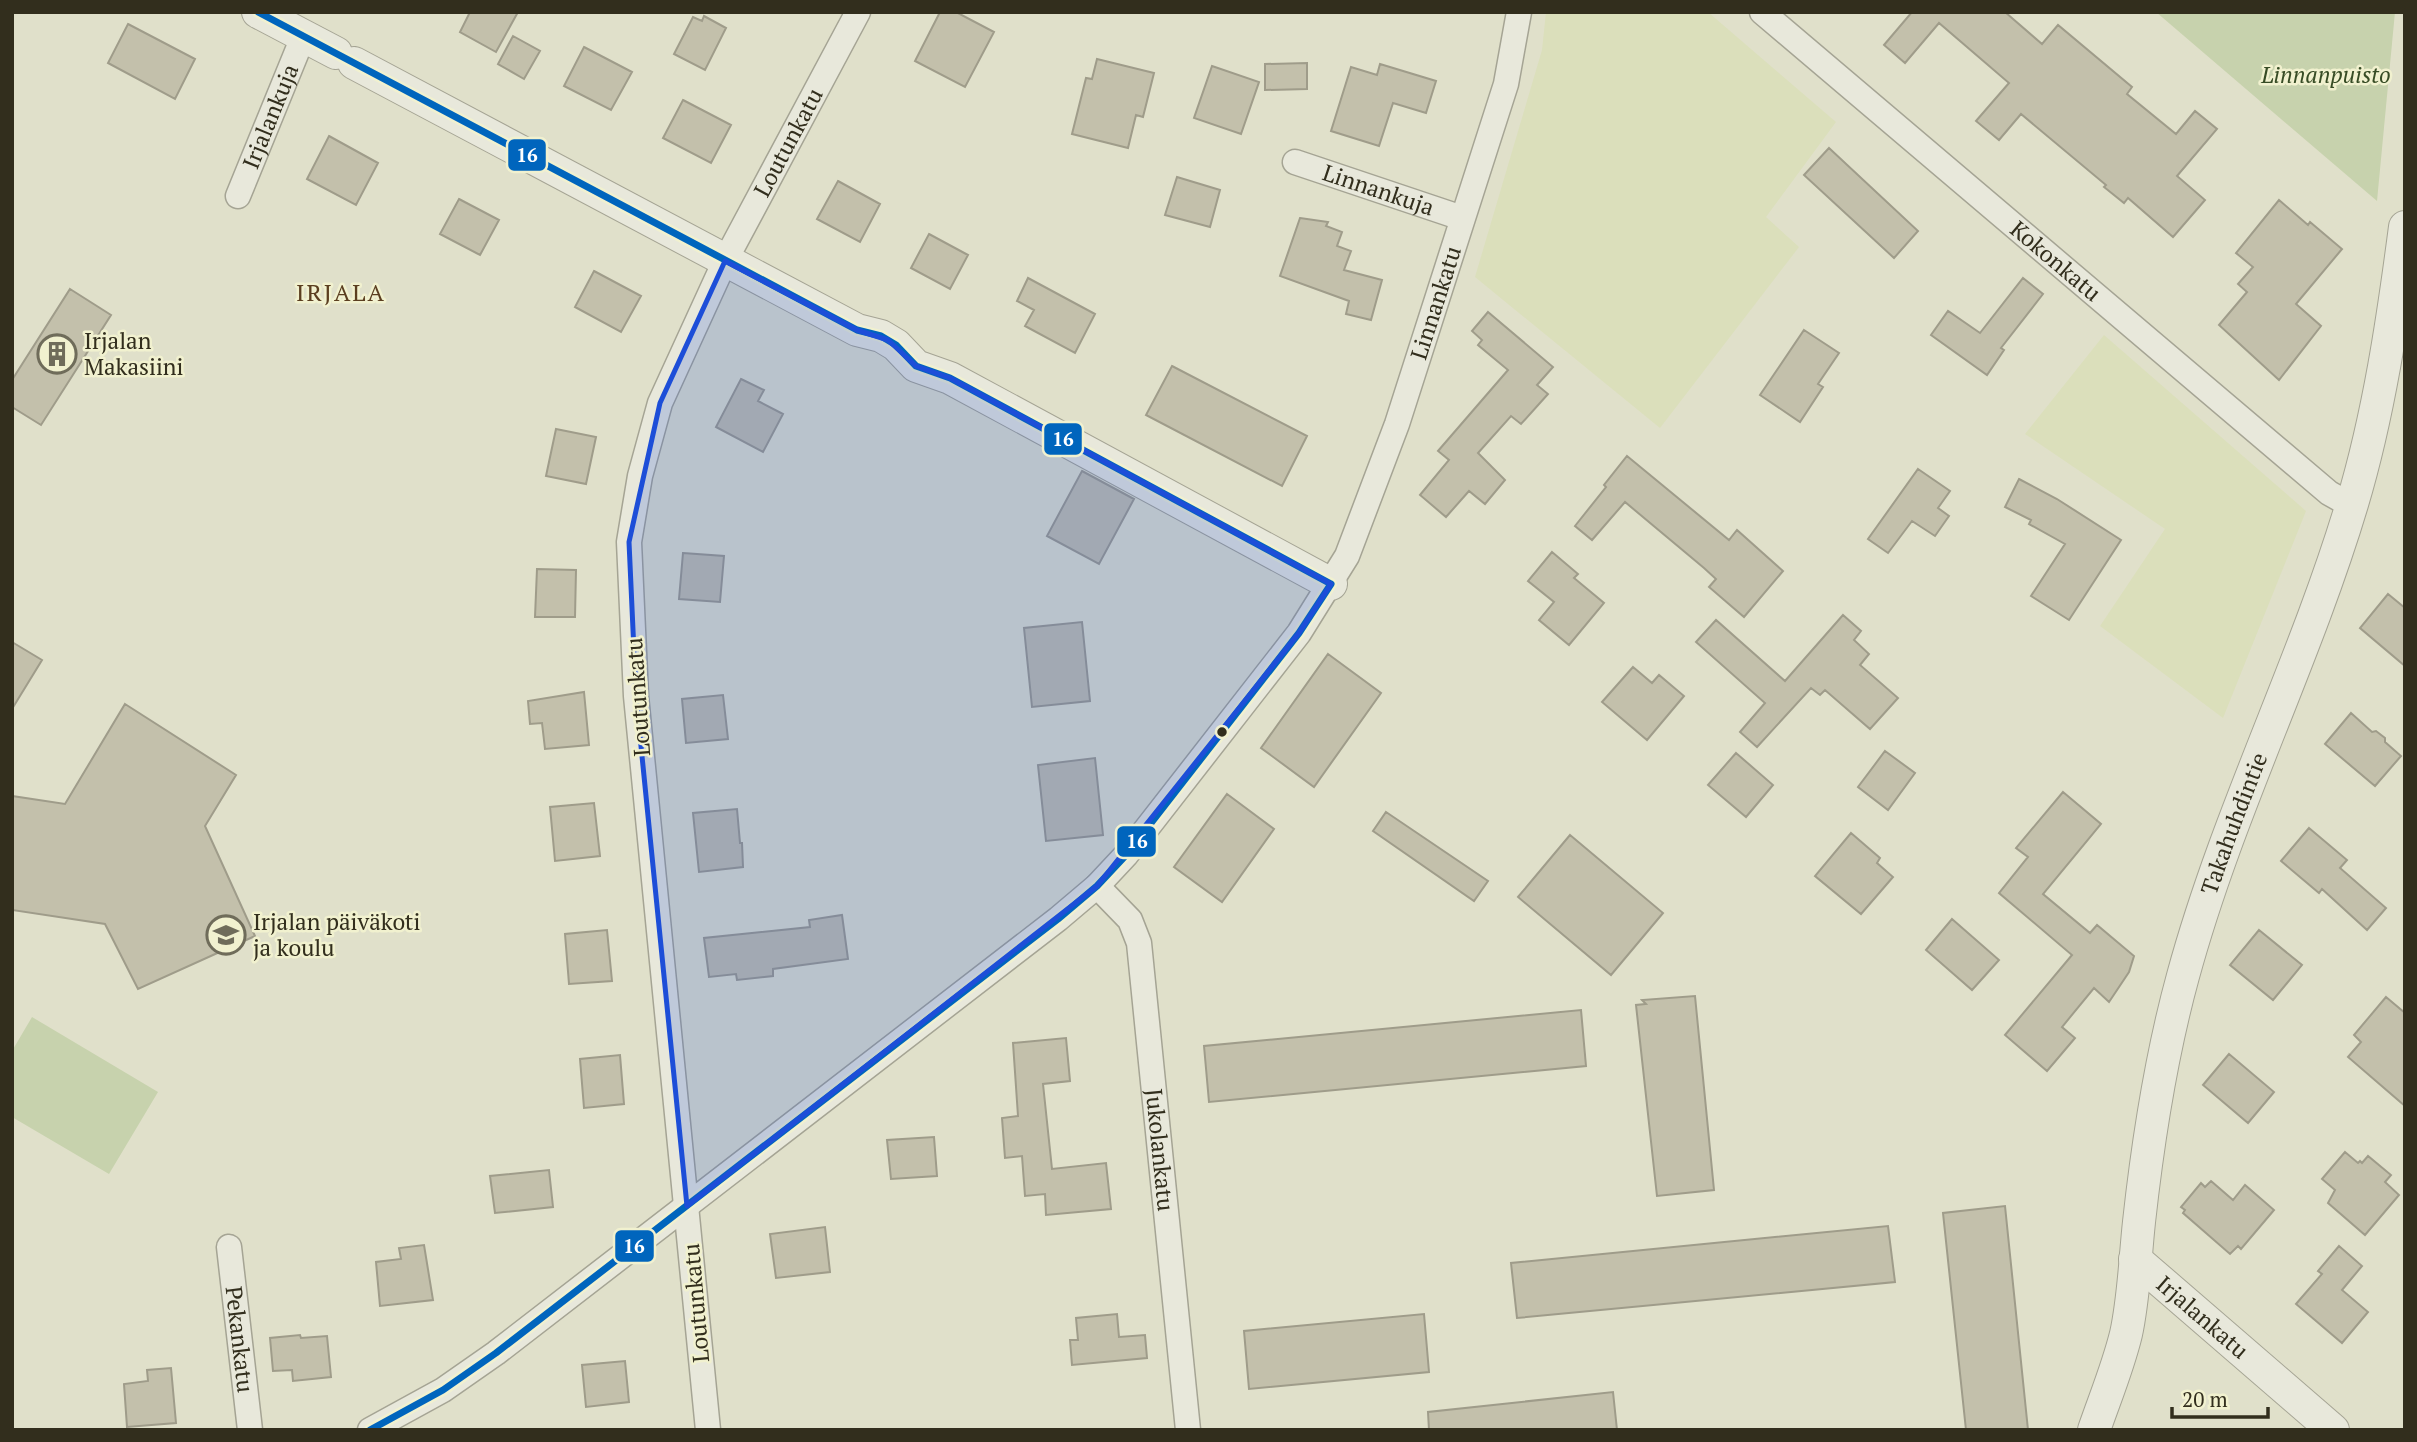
<svg xmlns="http://www.w3.org/2000/svg" width="2417" height="1442" font-family="'PT Serif',serif">
<style>
.farmland{fill:#dbdfbb}
.green{fill:#c7d2ad}
.building{fill:#c3c0ab;stroke:#9f9c8a;stroke-width:2}
.lines{fill:none;stroke-linecap:round;stroke-linejoin:round}
.minor-casing{stroke:#a5a494;stroke-width:27}
.tertiary-casing{stroke:#a5a494;stroke-width:34}
.minor{stroke:#e8e8db;stroke-width:24}
.tertiary{stroke:#e8e8db;stroke-width:32}
.bus-1-casing{stroke:#f1f1cf;stroke-width:12}
.bus-1{stroke:#0065bd;stroke-width:7}
.marked{fill:#1d4ed8;fill-opacity:0.2;stroke:#1d4ed8;stroke-width:5;stroke-linejoin:round}
.bus-dot{fill:#322e1d;stroke:#f1f1cf;stroke-width:2.5}
.labels{text-anchor:middle;stroke-width:5;stroke-linejoin:round;paint-order:stroke}
.park-label{font-size:23px;font-style:italic;fill:#374c25;stroke:#f1f1cf}
.street-label{font-size:23px;fill:#322e1d;stroke:#f1f1cf}
.poi-label{font-size:23px;fill:#322e1d;stroke:#f1f1cf;text-anchor:start}
.neighbourhood-label{font-size:24px;letter-spacing:2px;fill:#5b3e20;stroke:#f1f1cf}
.line-badge{stroke:#f1f1cf;stroke-width:2.5}
.badge-label{font-size:19px;text-anchor:middle;font-weight:bold;fill:#fff}
</style>
<rect width="100%" height="100%" fill="#e0e0ca"/>
<path class="farmland" d="M 1546,12 L 1708,12 L 1836,122 L 1766,217 L 1799,247 L 1660,428 L 1475,277 L 1542,50 Z
M 2104,335 L 2306,511 L 2223,718 L 2100,626 L 2165,529 L 2025,434 Z"/>
<path class="green" d="M 2156,12 L 2395,12 L 2377,201 Z
M 32,1017 L 158,1092 L 109,1174 L 12,1117 L 12,1051 Z"/>
<path class="building" d="M 470,12 L 518,12 L 496,52 L 460,32 Z
M 940,12 L 956,12 L 994,32 L 965,87 L 915,61 Z
M 1912,12 L 2005,12 L 2042,44 L 2058,25 L 2132,87 L 2127,94 L 2176,134 L 2195,111 L 2217,129 L 2177,176 L 2205,200 L 2173,237 L 2128,198 L 2124,203 L 2104,187 L 2106,185 L 2021,114 L 1999,140 L 1976,121 L 2009,83 L 1939,23 L 1905,63 L 1884,45 Z
M 704,16 L 726,28 L 705,70 L 674,54 L 693,17 L 702,21 Z
M 128,24 L 195,59 L 175,99 L 108,63 Z
M 513,36 L 540,51 L 524,79 L 498,64 Z
M 584,47 L 632,72 L 611,110 L 564,86 Z
M 1097,59 L 1154,73 L 1143,117 L 1136,115 L 1128,148 L 1072,134 L 1086,78 L 1092,79 Z
M 1307,63 L 1307,89 L 1265,90 L 1265,64 Z
M 1380,64 L 1436,81 L 1426,113 L 1393,103 L 1379,146 L 1331,131 L 1351,67 L 1377,75 Z
M 1212,66 L 1259,82 L 1241,134 L 1194,118 Z
M 683,100 L 731,125 L 711,163 L 663,138 Z
M 329,136 L 378,163 L 356,205 L 307,179 Z
M 1829,148 L 1918,231 L 1894,258 L 1804,175 Z
M 1177,177 L 1220,190 L 1210,227 L 1165,215 Z
M 838,181 L 880,204 L 860,242 L 817,219 Z
M 459,199 L 499,220 L 480,255 L 440,234 Z
M 2279,200 L 2308,225 L 2310,222 L 2342,249 L 2296,304 L 2321,326 L 2279,380 L 2219,325 L 2247,292 L 2238,284 L 2253,267 L 2236,253 Z
M 1300,218 L 1328,222 L 1326,226 L 1342,232 L 1337,246 L 1351,251 L 1344,270 L 1382,280 L 1371,320 L 1346,314 L 1349,301 L 1280,276 Z
M 929,234 L 968,255 L 950,289 L 911,268 Z
M 594,271 L 641,296 L 621,332 L 575,307 Z
M 1028,278 L 1095,314 L 1075,353 L 1025,326 L 1034,310 L 1017,301 Z
M 2023,278 L 2043,294 L 2001,348 L 2004,350 L 1987,375 L 1931,335 L 1948,311 L 1980,333 Z
M 70,289 L 111,315 L 41,425 L 12,407 L 12,380 Z
M 1488,312 L 1553,367 L 1537,385 L 1548,394 L 1521,424 L 1511,416 L 1478,453 L 1505,480 L 1485,504 L 1469,491 L 1446,517 L 1420,495 L 1449,460 L 1438,451 L 1508,370 L 1478,345 L 1482,340 L 1472,331 Z
M 1804,330 L 1839,353 L 1818,384 L 1823,387 L 1800,422 L 1760,395 Z
M 1172,366 L 1307,436 L 1282,486 L 1146,415 Z
M 741,379 L 764,390 L 758,401 L 783,414 L 763,452 L 716,427 Z
M 556,429 L 596,437 L 586,484 L 546,476 Z
M 1627,456 L 1729,540 L 1737,530 L 1783,571 L 1744,617 L 1709,587 L 1716,579 L 1704,568 L 1625,502 L 1592,540 L 1575,526 L 1606,487 L 1604,485 Z
M 1918,469 L 1950,491 L 1938,508 L 1949,516 L 1935,536 L 1912,521 L 1888,553 L 1868,539 Z
M 1082,471 L 1134,499 L 1099,564 L 1047,536 Z
M 2019,479 L 2057,499 L 2121,540 L 2069,620 L 2031,596 L 2065,544 L 2029,524 L 2031,520 L 2005,507 Z
M 1552,552 L 1578,574 L 1574,578 L 1604,603 L 1569,645 L 1539,620 L 1554,602 L 1528,581 Z
M 683,553 L 724,556 L 720,602 L 679,599 Z
M 537,569 L 576,570 L 575,617 L 535,617 Z
M 2388,594 L 2405,608 L 2405,666 L 2360,628 Z
M 1843,615 L 1861,631 L 1854,640 L 1869,654 L 1860,665 L 1898,698 L 1870,729 L 1825,690 L 1820,695 L 1811,688 L 1757,747 L 1740,732 L 1765,703 L 1696,642 L 1716,620 L 1785,681 Z
M 1082,622 L 1090,701 L 1032,707 L 1024,628 Z
M 12,642 L 42,660 L 12,709 Z
M 1328,654 L 1381,693 L 1314,787 L 1261,748 Z
M 1633,667 L 1652,683 L 1659,675 L 1684,696 L 1647,740 L 1602,702 Z
M 584,692 L 589,745 L 545,749 L 542,723 L 530,724 L 528,701 Z
M 723,695 L 728,739 L 686,743 L 682,699 Z
M 125,704 L 236,775 L 205,826 L 255,936 L 138,989 L 105,924 L 12,910 L 12,796 L 65,804 Z
M 2351,713 L 2372,732 L 2376,731 L 2385,738 L 2385,742 L 2401,756 L 2375,786 L 2325,744 Z
M 1885,751 L 1915,773 L 1888,810 L 1858,787 Z
M 1736,753 L 1773,785 L 1746,817 L 1708,785 Z
M 1095,758 L 1103,835 L 1046,841 L 1038,765 Z
M 2063,792 L 2101,824 L 2043,894 L 2090,933 L 2097,925 L 2134,956 L 2129,972 L 2109,1002 L 2094,988 L 2062,1027 L 2075,1038 L 2047,1071 L 2005,1035 L 2072,955 L 1999,893 L 2028,857 L 2016,848 Z
M 1227,794 L 1274,829 L 1222,902 L 1174,867 Z
M 594,803 L 600,856 L 555,861 L 550,807 Z
M 737,809 L 740,843 L 742,843 L 743,867 L 699,872 L 693,813 Z
M 1386,812 L 1488,881 L 1474,901 L 1373,831 Z
M 2309,828 L 2347,860 L 2340,868 L 2386,908 L 2367,930 L 2322,889 L 2319,893 L 2281,861 Z
M 1851,833 L 1880,858 L 1877,863 L 1893,877 L 1861,914 L 1815,876 Z
M 1570,835 L 1663,913 L 1611,975 L 1518,897 Z
M 842,915 L 848,959 L 773,969 L 773,976 L 737,980 L 736,974 L 709,977 L 704,938 L 810,927 L 809,920 Z
M 1952,919 L 1999,960 L 1972,990 L 1926,950 Z
M 607,930 L 612,981 L 569,984 L 565,934 Z
M 2259,930 L 2302,965 L 2273,1000 L 2230,965 Z
M 1695,996 L 1714,1190 L 1657,1196 L 1636,1005 L 1646,1004 L 1642,1000 Z
M 2386,997 L 2405,1013 L 2405,1106 L 2348,1057 L 2361,1042 L 2354,1035 Z
M 1581,1010 L 1586,1066 L 1209,1102 L 1204,1046 Z
M 1066,1038 L 1070,1081 L 1043,1084 L 1052,1169 L 1106,1163 L 1111,1209 L 1046,1215 L 1045,1194 L 1025,1196 L 1022,1156 L 1005,1158 L 1002,1118 L 1018,1116 L 1013,1043 Z
M 2229,1054 L 2274,1092 L 2248,1123 L 2203,1085 Z
M 620,1055 L 624,1104 L 584,1108 L 580,1059 Z
M 934,1137 L 937,1176 L 891,1179 L 887,1140 Z
M 2345,1152 L 2358,1163 L 2360,1161 L 2362,1163 L 2368,1156 L 2391,1175 L 2385,1182 L 2399,1195 L 2365,1235 L 2328,1203 L 2335,1190 L 2322,1179 Z
M 549,1170 L 553,1207 L 495,1213 L 490,1176 Z
M 2211,1181 L 2233,1200 L 2245,1185 L 2274,1210 L 2241,1249 L 2238,1246 L 2230,1254 L 2183,1213 L 2185,1210 L 2181,1207 L 2201,1183 L 2205,1187 Z
M 2005,1206 L 2028,1430 L 1966,1430 L 1943,1213 Z
M 1888,1226 L 1895,1282 L 1517,1318 L 1511,1263 Z
M 825,1227 L 830,1272 L 776,1278 L 770,1234 Z
M 424,1245 L 433,1300 L 380,1306 L 376,1262 L 401,1259 L 399,1248 Z
M 2339,1246 L 2362,1266 L 2342,1290 L 2368,1312 L 2342,1343 L 2296,1304 L 2322,1274 L 2318,1271 Z
M 1117,1314 L 1119,1337 L 1145,1335 L 1147,1358 L 1072,1365 L 1070,1340 L 1078,1340 L 1076,1318 Z
M 1424,1314 L 1429,1372 L 1249,1389 L 1244,1331 Z
M 300,1335 L 301,1338 L 327,1336 L 331,1377 L 293,1381 L 292,1370 L 273,1371 L 270,1338 Z
M 625,1361 L 629,1402 L 586,1407 L 582,1365 Z
M 171,1368 L 176,1423 L 127,1427 L 124,1384 L 148,1381 L 147,1370 Z
M 1613,1392 L 1617,1430 L 1429,1430 L 1428,1412 Z"/>
<g class="lines">
<g class="minor-casing">
<g id="minor">
<path id="s1" d="M 1762,12 L 2329,493 L 2352,506"/>
<path id="s2" d="M 1295,162 L 1462,218"/>
<path id="s3" d="M 238,196 L 303,37"/>
<path id="s4" d="M 1097,886 L 1130,920 L 1139,943 L 1188,1430"/>
<path id="s5" d="M 229,1247 L 250,1430"/>
<path id="s6" d="M 370,1430 L 443,1390 L 496,1353 L 1058,919 L 1097,886 L 1126,855 L 1299,633 L 1347,556 L 1397,424 L 1506,84 L 1519,12"/>
<path id="s7" d="M 708,1430 L 636,696 L 629,542 L 640,476 L 660,403 L 725,261 L 858,12"/>
</g>
</g>
<g class="tertiary-casing">
<g id="tertiary">
<path d="M 258,12 L 336,53"/>
<path d="M 354,63 L 857,330 L 881,336 L 896,345 L 916,366 L 950,378 L 1331,584"/>
<path id="s8" d="M 2135,1259 L 2333,1430"/>
<path id="s9" d="M 2094,1430 C 2105,1398 2118,1367 2126,1334 C 2134,1298 2135,1259 2139,1222 C 2148,1140 2161,1056 2183,976 C 2227,814 2304,664 2352,504 C 2379,414 2393,319 2405,227"/>
</g>
</g>
<use href="#minor" class="minor"/>
<use href="#tertiary" class="tertiary"/>
<g class="bus-1-casing">
<path id="bus-1" d="M 258,12 L 857,330 L 881,336 L 896,345 L 916,366 L 950,378 L 1331,584
M 370,1430 L 443,1390 L 496,1353 L 1058,919 L 1097,886 L 1126,855 L 1299,633 L 1331,584"/>
</g>
<use href="#bus-1" class="bus-1"/>
</g>
<path class="marked" d="M 725,261 L 857,330 L 888,340 L 916,366 L 950,378 L 1331,584 L 1299,633 L 1097,886 L 687,1206 L 636,696 L 629,542 L 660,403 Z"/>
<defs>
<g id="building-ring" transform="scale(2.0125)"><circle r="9.5" fill="#f1f1cf" stroke="#6f6c5a" stroke-width="1.5"/><path d="M-4-6H4V6H1V3H-1V6H-4ZM-2.5-4.3h1.7v1.8h-1.7ZM.8-4.3h1.7v1.8H.8ZM-2.5-1h1.7V.8h-1.7ZM.8-1h1.7V.8H.8Z" fill="#6f6c5a"/></g>
<g id="school-ring" transform="scale(2.0125)"><circle r="9.5" fill="#f1f1cf" stroke="#6f6c5a" stroke-width="1.5"/><path d="M0-5L7-2L0 1L-7-2ZM-4 1L0 2.5L4 1V4Q0 6-4 4Z" fill="#6f6c5a"/></g>
</defs>
<g fill-rule="evenodd">
<use href="#building-ring" x="57" y="354"/>
<use href="#school-ring" x="226" y="935"/>
</g>
<circle class="bus-dot" cx="1222" cy="732" r="6"/>
<g class="labels">
<g class="park-label">
<text x="2326" y="83">Linnanpuisto</text>
</g>
<g class="street-label">
<text dy="8" stroke="none"><textPath href="#s3" startOffset="86">Irjalankuja</textPath></text>
<text dy="8" stroke="none"><textPath href="#s7" startOffset="1325">Loutunkatu</textPath></text>
<text dy="8" stroke="none"><textPath href="#s2" startOffset="88">Linnankuja</textPath></text>
<text dy="8" stroke="none"><textPath href="#s1" startOffset="385">Kokonkatu</textPath></text>
<text dy="8" stroke="none"><textPath href="#s6" startOffset="1592">Linnankatu</textPath></text>
<text transform="translate(638 697) rotate(-94)" y="8">Loutunkatu</text>
<text dy="8" stroke="none"><textPath href="#s9" startOffset="625">Takahuhdintie</textPath></text>
<text dy="8" stroke="none"><textPath href="#s4" startOffset="280">Jukolankatu</textPath></text>
<text transform="translate(696 1303) rotate(-95)" y="8">Loutunkatu</text>
<text dy="8" stroke="none"><textPath href="#s8" startOffset="89">Irjalankatu</textPath></text>
<text dy="8" stroke="none"><textPath href="#s5" startOffset="93">Pekankatu</textPath></text>
</g>
<g class="poi-label">
<text x="84" y="349">Irjalan<tspan x="84" dy="26">Makasiini</tspan></text>
<text x="253" y="930">Irjalan päiväkoti<tspan x="253" dy="26">ja koulu</tspan></text>
</g>
<g class="neighbourhood-label">
<text x="341" y="301">IRJALA</text>
</g>
</g>
<g class="line-badge">
<rect x="507" y="138" width="40" height="34" rx="7" fill="#0065bd"/>
<rect x="1043" y="422" width="40" height="34" rx="7" fill="#0065bd"/>
<rect x="1116" y="825" width="41" height="33" rx="7" fill="#0065bd"/>
<rect x="614" y="1229" width="41" height="34" rx="7" fill="#0065bd"/>
</g>
<g class="badge-label">
<text x="527" y="162">16</text>
<text x="1063" y="446">16</text>
<text x="1137" y="848">16</text>
<text x="634" y="1253">16</text>
</g>
<rect width="2417" height="1442" fill="none" stroke="#322e1d" stroke-width="28"/>
<path d="M2172 1407v10h96v-10" fill="none" stroke="#322e1d" stroke-width="3.5"/>
<text x="2182" y="1407" font-size="21" fill="#322e1d" stroke="#f1f1cf" stroke-width="5" paint-order="stroke">20 m</text>
</svg>
